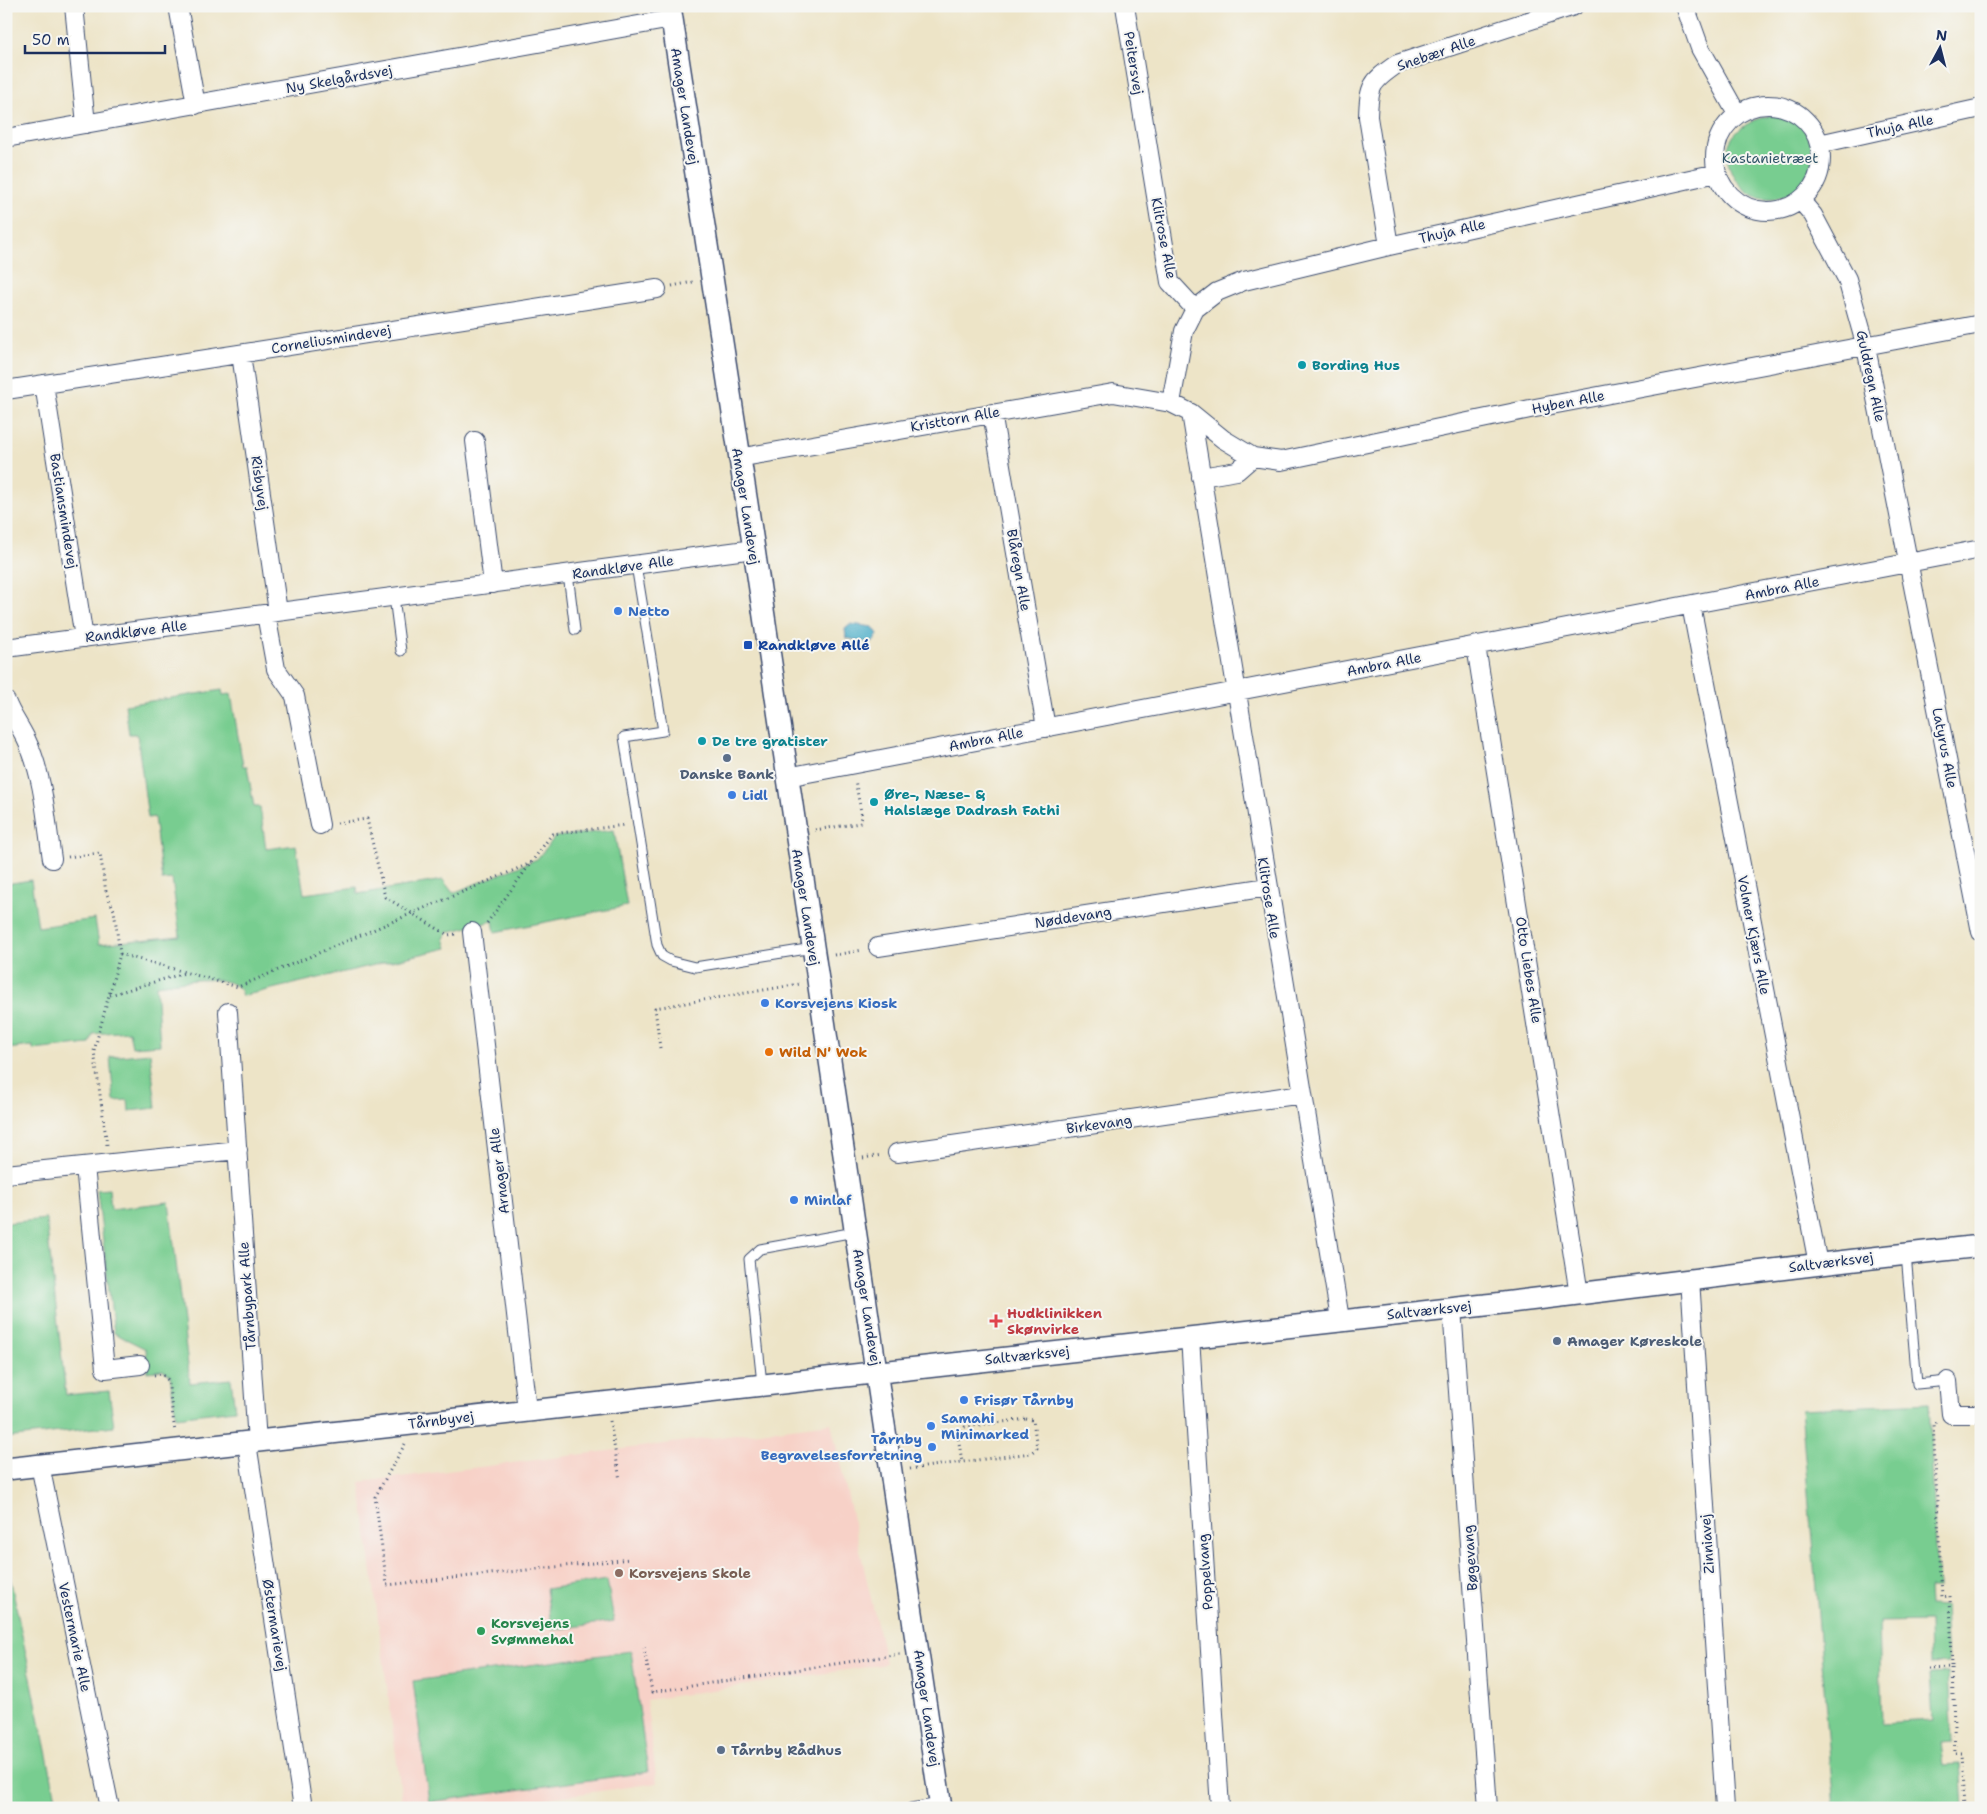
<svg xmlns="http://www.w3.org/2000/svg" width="1987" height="1814" font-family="'Shantell Sans',sans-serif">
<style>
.built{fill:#f7d1c7}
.green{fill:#78cd90;stroke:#4a7e77}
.water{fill:#47acc7;stroke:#316e92}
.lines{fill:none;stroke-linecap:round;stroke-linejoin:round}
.service-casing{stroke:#3a4a6e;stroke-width:11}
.minor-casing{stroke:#3a4a6e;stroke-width:20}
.tertiary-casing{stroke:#3a4a6e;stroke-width:24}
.path{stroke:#3a4a6e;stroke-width:3;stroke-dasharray:1 4;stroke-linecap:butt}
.service{stroke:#fff;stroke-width:9}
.minor{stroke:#fff;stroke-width:18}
.tertiary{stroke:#fff;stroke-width:21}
.culture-dot{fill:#0f9aa8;stroke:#f6f6f2;stroke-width:2}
.shop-dot{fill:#3f7fe0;stroke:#f6f6f2;stroke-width:2}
.transit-dot{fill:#1a4fb4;stroke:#f6f6f2;stroke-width:2}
.service-dot{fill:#5c6f8a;stroke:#f6f6f2;stroke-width:2}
.food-dot{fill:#e8710a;stroke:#f6f6f2;stroke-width:2}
.health-dot{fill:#e0444e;stroke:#f6f6f2;stroke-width:2}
.education-dot{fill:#8d6e63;stroke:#f6f6f2;stroke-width:2}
.leisure-dot{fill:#2e9e5b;stroke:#f6f6f2;stroke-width:2}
.labels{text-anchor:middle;stroke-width:4;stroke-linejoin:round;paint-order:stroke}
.street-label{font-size:14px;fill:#1b2f5e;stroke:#f6f6f2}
.park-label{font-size:14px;fill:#32566a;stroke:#f6f6f2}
.culture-label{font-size:14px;font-weight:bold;fill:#0d838f;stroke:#f6f6f2;text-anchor:start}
.shop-label{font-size:14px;font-weight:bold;fill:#366cbe;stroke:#f6f6f2;text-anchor:start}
.transit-label{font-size:14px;font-weight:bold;fill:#164399;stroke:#f6f6f2;text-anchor:start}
.service-label{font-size:14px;font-weight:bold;fill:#4e5e75;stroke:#f6f6f2;text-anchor:start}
.food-label{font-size:14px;font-weight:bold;fill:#c56008;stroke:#f6f6f2;text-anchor:start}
.health-label{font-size:14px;font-weight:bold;fill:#be3a42;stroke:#f6f6f2;text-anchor:start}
.education-label{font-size:14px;font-weight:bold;fill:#785e54;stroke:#f6f6f2;text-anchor:start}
.leisure-label{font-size:14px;font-weight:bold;fill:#27864d;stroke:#f6f6f2;text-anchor:start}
</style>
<rect width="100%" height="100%" fill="#f6f6f2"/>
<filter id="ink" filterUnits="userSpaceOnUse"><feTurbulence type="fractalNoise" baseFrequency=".02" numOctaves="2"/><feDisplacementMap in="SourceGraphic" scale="10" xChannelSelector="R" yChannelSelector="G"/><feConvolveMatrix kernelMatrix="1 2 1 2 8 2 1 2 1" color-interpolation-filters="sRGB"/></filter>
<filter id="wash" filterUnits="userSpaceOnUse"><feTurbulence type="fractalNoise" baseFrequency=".0096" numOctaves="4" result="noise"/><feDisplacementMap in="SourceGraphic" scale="20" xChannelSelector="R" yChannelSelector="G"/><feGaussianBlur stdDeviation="1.12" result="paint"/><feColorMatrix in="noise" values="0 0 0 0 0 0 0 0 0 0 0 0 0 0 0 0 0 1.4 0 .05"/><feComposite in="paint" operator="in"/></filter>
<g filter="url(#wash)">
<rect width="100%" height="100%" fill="#ede4c7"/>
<path class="built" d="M 831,1423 L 886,1664 L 646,1700 L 657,1783 L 477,1808 L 403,1808 L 360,1482 Z"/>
<path class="green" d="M 1772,115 C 1777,116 1786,116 1790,118 C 1832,140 1809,204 1764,198 C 1751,197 1741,188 1734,177 C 1715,143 1739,122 1772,115 Z
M 222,690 L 223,695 L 231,694 L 243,766 L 247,766 L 254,807 L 260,807 L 266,849 L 296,845 L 304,894 L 357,887 L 358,894 L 443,880 L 453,893 L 537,859 L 555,837 L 614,830 L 627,906 L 495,932 L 493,921 L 448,932 L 444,938 L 447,948 L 242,996 C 238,969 176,983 156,985 L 160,1045 L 132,1047 L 129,1031 L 93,1034 L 90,1044 L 33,1050 L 33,1046 L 6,1049 L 6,884 L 31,880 L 38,927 L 95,919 L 99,944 L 180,936 L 172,879 L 162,880 L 154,817 L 148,818 L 137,734 L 129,734 L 125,705 Z
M 150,1053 L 156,1108 L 129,1111 L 128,1100 L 114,1101 L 110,1057 Z
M 109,1189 L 111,1209 L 169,1202 L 190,1383 L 231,1379 L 235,1410 L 176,1417 L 170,1375 L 163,1370 L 147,1372 L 146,1349 L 114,1333 L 97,1190 Z
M 46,1219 L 66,1395 L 109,1391 L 114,1426 L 6,1438 L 6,1223 Z
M 1929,1403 L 1938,1588 L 1928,1588 L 1929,1605 L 1945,1606 L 1948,1663 L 1930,1664 L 1929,1621 L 1879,1622 L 1882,1723 L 1933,1720 L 1930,1674 L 1948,1673 L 1952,1742 L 1940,1743 L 1943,1764 L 1960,1763 L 1963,1808 L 1834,1808 L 1801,1409 Z
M 6,1558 L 58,1808 L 6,1808 Z
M 607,1580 L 614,1621 L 552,1630 L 546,1589 Z
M 631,1651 L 648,1772 L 429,1802 L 413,1681 Z"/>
<path class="water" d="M 851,624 L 873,627 L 878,634 L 875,640 L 870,643 L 846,638 L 845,629 Z"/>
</g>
<g filter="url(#ink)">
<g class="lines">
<g class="service-casing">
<path id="service" d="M 636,565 L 663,731 L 624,737 L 657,945 L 662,956 L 671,961 L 695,967 L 813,948
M 568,574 L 575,630
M 394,597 L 401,651
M 1906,1254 L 1917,1384 L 1948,1381
M 762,1384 L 749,1259 L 760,1249 L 855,1232
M 911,1808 L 940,1803"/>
</g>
<g class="minor-casing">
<path id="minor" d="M 74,6 L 86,124
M 178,6 L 196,105
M 1125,6 L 1170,282 L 1195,309
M 1685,6 L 1700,48 L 1737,114
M1715 158a53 53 0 1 1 106 0a53 53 0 1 1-106 0Z
M 6,138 L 672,19
M 1819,144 L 1981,108
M 1801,201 L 1813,215 L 1847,279 L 1866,347 L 1981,932
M 1389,246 L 1368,117 C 1369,85 1371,82 1397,64 L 1574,6
M 241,354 L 278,612
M 44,384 L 84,638
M 6,390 L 657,289
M 1171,403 L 1184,331 L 1195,309 L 1217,292 L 1244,281 L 1389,246 L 1717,173
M 992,413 L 1046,728
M 1191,413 L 1340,1319
M 475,441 L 493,584
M 738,458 L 1113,393 L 1171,403 L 1191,413 L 1223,439 L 1253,457 L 1281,461 L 1530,409 L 1981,324
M 1201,477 L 1237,471 L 1253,457
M 1691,605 L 1818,1264
M 266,614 L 276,669 L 295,696 L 320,825
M 1476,646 L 1579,1294
M 6,648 L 754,549
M 6,701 C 11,715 20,726 26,739 C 44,776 46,820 52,859
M 787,777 L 1981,549
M 472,932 L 527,1410
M 878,947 L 1268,887
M 228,1012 L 257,1442
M 897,1153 L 1302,1094
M 85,1166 L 105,1369 L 140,1365
M 6,1174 L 238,1150
M 1690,1279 L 1725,1808
M 1452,1308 L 1488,1808
M 1190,1337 L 1220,1808
M 1948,1381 L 1951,1414 L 1981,1414
M 247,1443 L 303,1808
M 40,1465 L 110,1808"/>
</g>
<g class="tertiary-casing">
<path id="tertiary" d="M 670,6 L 754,549 L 941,1808
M 6,1469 C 499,1413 992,1359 1485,1305 C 1650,1286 1815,1263 1981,1246"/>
</g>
<path class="path" d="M 672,286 L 693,282
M 337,823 L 367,819 L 385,897 L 448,935 L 456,934
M 815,830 L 860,823 L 862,817 L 855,780
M 68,857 L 100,853 L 106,892 L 114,910 L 120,954 L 94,1051 L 107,1145
M 487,923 L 552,834 L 625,825
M 120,954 L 238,987 L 531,863
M 834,955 L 863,950
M 110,995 L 185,973
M 660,1048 L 655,1008 L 800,984
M 863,1158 L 882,1155
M 154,1375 L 162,1374 L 168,1380 L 175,1432
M 1026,1419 L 1033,1420 L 1037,1448 L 1031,1453 L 962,1462 L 958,1436 L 965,1427 Z
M 610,1421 L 620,1480
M 1936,1422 L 1933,1424 L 1942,1597 L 1950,1596 L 1952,1668
M 405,1444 L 375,1497 L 387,1585 L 630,1559
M 910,1469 L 962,1462
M 644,1647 L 652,1692 L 900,1654
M 1928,1669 L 1952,1668 L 1955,1753 L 1962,1753 L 1965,1808"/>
<use href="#service" class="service"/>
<use href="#minor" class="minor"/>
<use href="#tertiary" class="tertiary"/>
</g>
</g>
<g class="culture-dot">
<circle cx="1302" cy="365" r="5"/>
<circle cx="702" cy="741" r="5"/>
<circle cx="874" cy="802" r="5"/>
</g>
<g class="shop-dot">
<circle cx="618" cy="611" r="5"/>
<circle cx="732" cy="795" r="5"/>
<circle cx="765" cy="1003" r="5"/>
<circle cx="794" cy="1200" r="5"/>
<circle cx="964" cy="1400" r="5"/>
<circle cx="931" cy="1426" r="5"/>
<circle cx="932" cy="1447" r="5"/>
</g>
<rect class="transit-dot" x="743" y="640" width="10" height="10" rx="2.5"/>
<g class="service-dot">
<circle cx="727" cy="758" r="5"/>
<circle cx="1557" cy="1341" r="5"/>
<circle cx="721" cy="1750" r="5"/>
</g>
<circle class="food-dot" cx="769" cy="1052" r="5"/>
<path class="health-dot" d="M993.5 1313.5h5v5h5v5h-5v5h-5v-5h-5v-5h5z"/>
<circle class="education-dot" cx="619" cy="1573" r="5"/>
<circle class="leisure-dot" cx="481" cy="1631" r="5"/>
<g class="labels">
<g class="street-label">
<text transform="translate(1436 53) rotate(-19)" y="5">Snebær Alle</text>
<text transform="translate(1134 63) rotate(81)" y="5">Peitersvej</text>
<text transform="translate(339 79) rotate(-10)" y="5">Ny Skelgårdsvej</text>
<text transform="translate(685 106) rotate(81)" y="5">Amager Landevej</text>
<text transform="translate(1900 126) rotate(-12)" y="5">Thuja Alle</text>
<text transform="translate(1452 231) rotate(-13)" y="5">Thuja Alle</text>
<text transform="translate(1164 238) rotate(79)" y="5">Klitrose Alle</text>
<text transform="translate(331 339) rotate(-9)" y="5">Corneliusmindevej</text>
<text transform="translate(1871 376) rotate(78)" y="5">Guldregn Alle</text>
<text transform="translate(1568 402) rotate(-11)" y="5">Hyben Alle</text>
<text transform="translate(955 419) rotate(-10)" y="5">Kristtorn Alle</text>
<text transform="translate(260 483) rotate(82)" y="5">Risbyvej</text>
<text transform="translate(746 506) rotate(81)" y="5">Amager Landevej</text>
<text transform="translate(64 511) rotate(81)" y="5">Bastiansmindevej</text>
<text transform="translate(623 567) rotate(-8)" y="5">Randkløve Alle</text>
<text transform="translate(1019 570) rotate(80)" y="5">Blåregn Alle</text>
<text transform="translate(1782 588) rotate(-11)" y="5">Ambra Alle</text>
<text transform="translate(136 631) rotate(-7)" y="5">Randkløve Alle</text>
<text transform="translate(1384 664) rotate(-11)" y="5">Ambra Alle</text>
<text transform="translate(986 739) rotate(-11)" y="5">Ambra Alle</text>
<text transform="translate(1945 748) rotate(79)" y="5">Latyrus Alle</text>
<text transform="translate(1269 898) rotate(81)" y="5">Klitrose Alle</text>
<text transform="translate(806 907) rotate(81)" y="5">Amager Landevej</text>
<text transform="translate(1073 917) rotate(-9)" y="5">Nøddevang</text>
<text transform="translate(1754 935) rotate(79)" y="5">Volmer Kjærs Alle</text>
<text transform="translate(1529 970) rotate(81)" y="5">Otto Liebes Alle</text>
<text transform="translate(1099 1124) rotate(-8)" y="5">Birkevang</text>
<text transform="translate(499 1171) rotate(-97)" y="5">Arnager Alle</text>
<text transform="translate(1831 1262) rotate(-7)" y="5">Saltværksvej</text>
<text transform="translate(247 1296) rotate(-94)" y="5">Tårnbypark Alle</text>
<text transform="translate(867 1307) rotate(81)" y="5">Amager Landevej</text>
<text transform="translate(1429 1310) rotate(-6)" y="5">Saltværksvej</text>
<text transform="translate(1027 1355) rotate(-6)" y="5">Saltværksvej</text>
<text transform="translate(441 1420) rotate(-7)" y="5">Tårnbyvej</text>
<text transform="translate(1707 1544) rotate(-94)" y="5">Zinniavej</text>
<text transform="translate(1470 1558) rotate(-94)" y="5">Bøgevang</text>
<text transform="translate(1205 1572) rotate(-94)" y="5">Poppelvang</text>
<text transform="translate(275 1625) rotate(81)" y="5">Østermarievej</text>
<text transform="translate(75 1637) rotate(78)" y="5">Vestermarie Alle</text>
<text transform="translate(927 1708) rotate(82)" y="5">Amager Landevej</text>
</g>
<g class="park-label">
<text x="1770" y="163">Kastanietræet</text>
</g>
<g class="culture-label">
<text x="1312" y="370">Bording Hus</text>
<text x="712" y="746">De tre gratister</text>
<text x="884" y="799">Øre-, Næse- &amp;<tspan x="884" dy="16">Halslæge Dadrash Fathi</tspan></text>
</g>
<g class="shop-label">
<text x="628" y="616">Netto</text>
<text x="742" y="800">Lidl</text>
<text x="775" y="1008">Korsvejens Kiosk</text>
<text x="804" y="1205">Minlaf</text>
<text x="974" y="1405">Frisør Tårnby</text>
<text x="941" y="1423">Samahi<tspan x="941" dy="16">Minimarked</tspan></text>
<text x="922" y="1444" text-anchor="end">Tårnby<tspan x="922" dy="16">Begravelsesforretning</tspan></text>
</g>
<g class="transit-label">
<text x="758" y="650">Randkløve Allé</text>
</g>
<g class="service-label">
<text x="727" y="779" text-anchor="middle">Danske Bank</text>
<text x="1567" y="1346">Amager Køreskole</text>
<text x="731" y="1755">Tårnby Rådhus</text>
</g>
<g class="food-label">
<text x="779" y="1057">Wild N' Wok</text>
</g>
<g class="health-label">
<text x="1007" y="1318">Hudklinikken<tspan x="1007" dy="16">Skønvirke</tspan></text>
</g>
<g class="education-label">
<text x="629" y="1578">Korsvejens Skole</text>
</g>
<g class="leisure-label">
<text x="491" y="1628">Korsvejens<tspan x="491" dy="16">Svømmehal</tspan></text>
</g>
</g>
<rect width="1987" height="1814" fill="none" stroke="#f6f6f2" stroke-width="25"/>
<g transform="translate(1940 48) rotate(7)" stroke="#f6f6f2" stroke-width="4" paint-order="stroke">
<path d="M0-4L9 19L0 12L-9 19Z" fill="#1b2f5e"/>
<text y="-8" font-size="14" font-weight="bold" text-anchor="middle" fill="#1b2f5e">N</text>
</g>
<path d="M25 45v8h140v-8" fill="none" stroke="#1b2f5e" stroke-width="2.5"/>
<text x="32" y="45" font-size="15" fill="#1b2f5e" stroke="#f6f6f2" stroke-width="4" paint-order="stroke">50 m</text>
</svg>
